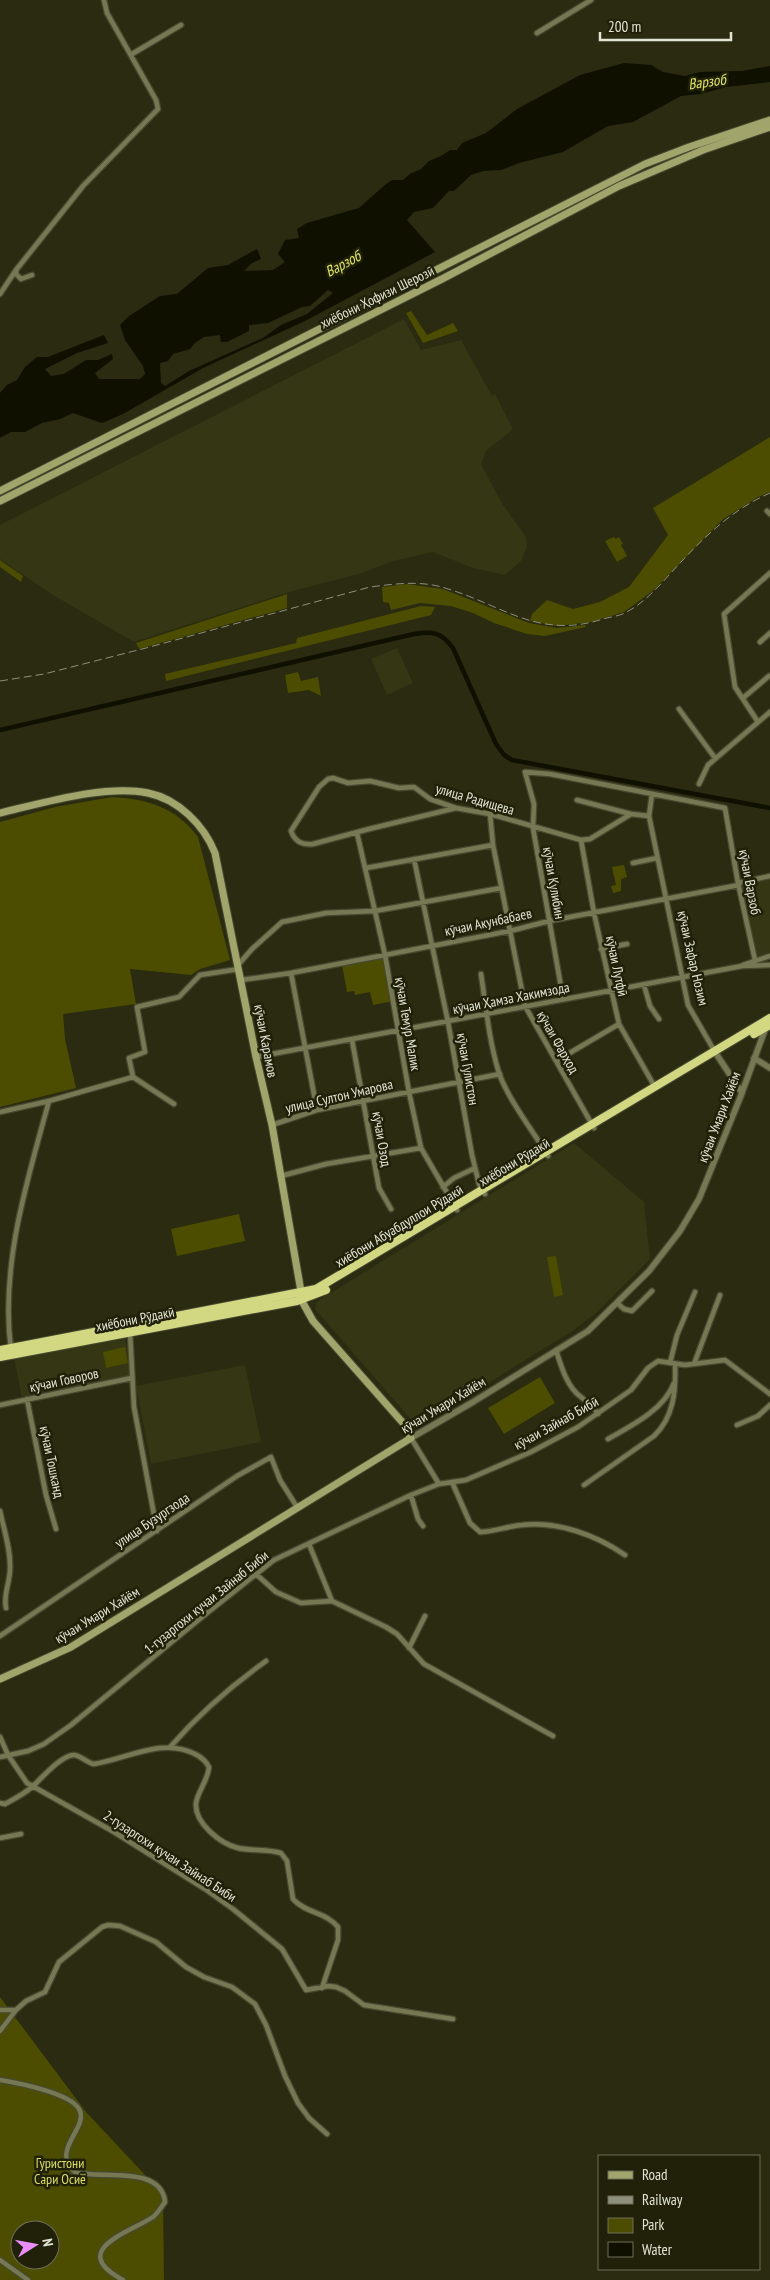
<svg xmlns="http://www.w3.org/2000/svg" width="770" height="2280" font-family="'PT Sans Narrow',sans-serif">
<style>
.built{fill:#343614}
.green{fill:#4c4d00;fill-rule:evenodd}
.water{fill:#0f1000;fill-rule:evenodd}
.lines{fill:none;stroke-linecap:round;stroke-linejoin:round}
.canal{stroke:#0f1000;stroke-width:4.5}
.minor-casing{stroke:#474930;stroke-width:7}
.tertiary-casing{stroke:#474930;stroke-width:8}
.secondary-casing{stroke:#474930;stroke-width:9}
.trunk-casing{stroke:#474930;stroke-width:10}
.minor{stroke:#767854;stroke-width:4.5}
.tertiary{stroke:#767854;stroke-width:5.5}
.secondary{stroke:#a1a56b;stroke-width:7}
.trunk{stroke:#d2d882;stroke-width:8}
.rail{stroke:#8f907c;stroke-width:1;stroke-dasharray:8 4;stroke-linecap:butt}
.labels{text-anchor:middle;stroke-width:5;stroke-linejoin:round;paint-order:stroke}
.street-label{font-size:14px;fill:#e2e4d4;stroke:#202108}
.park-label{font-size:14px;fill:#dadf64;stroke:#202108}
.water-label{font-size:15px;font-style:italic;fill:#dfe569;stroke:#202108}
</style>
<rect width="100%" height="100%" fill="#2a2b11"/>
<path class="built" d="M 404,319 L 421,350 L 461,340 L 492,396 L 495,394 L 513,429 L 486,451 L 481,464 L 503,505 L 526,537 L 527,547 L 521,561 L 505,575 L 473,568 L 433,552 L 393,561 L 362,573 L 289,592 L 134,642 L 53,595 L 0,559 L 0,525 Z
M 397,648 L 413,683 L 387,695 L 371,659 Z
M 770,878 L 770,953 L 754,957 L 741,883 Z
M 574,1143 L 644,1202 L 650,1259 L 596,1313 L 574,1330 L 428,1420 L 415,1424 L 315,1309 L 316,1302 Z
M 125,1337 L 131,1376 L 22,1399 L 14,1357 Z
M 245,1365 L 261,1442 L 151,1464 L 136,1386 Z"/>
<path class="green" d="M 411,311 L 427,335 L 453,323 L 458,331 L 423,343 L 406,313 Z
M 770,437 L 770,492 L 758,497 L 722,520 L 654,590 L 624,612 L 591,622 L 557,626 L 530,621 L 532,614 L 547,600 L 573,609 L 600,602 L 629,587 L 668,535 L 653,508 Z
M 614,537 L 616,539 L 619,537 L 623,544 L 621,545 L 627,556 L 617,562 L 605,541 Z
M 0,560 L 23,576 L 21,582 L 0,567 Z
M 407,584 L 443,589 L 529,623 L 557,628 L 585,625 L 586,627 L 545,636 L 527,634 L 494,623 L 473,613 L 451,606 L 420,603 L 391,610 L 389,603 L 383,602 L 382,587 Z
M 287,594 L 287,608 L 139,649 L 136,643 Z
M 421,606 L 435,607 L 431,615 L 166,681 L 165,674 L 296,643 L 297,638 Z
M 298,672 L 301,681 L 318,677 L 321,696 L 309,690 L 288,693 L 285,675 Z
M 112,797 C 147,799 176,807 198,837 L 230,960 L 200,969 L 191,975 L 130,969 L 136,1004 L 63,1014 L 65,1039 L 76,1088 L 0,1107 L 0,822 L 55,807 Z
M 624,865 L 627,877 L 621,879 L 621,891 L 613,893 L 611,886 L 616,885 L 612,867 Z
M 384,957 L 393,1001 L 373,1005 L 370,992 L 355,995 L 354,991 L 347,992 L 342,965 Z
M 239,1214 L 245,1241 L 177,1256 L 171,1229 Z
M 556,1256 L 563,1295 L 554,1297 L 547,1257 Z
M 125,1347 L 128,1363 L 106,1368 L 103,1352 Z
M 540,1377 L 555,1403 L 504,1434 L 488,1408 Z
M 0,1997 L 86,2112 L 163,2194 L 164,2280 L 0,2280 ZM 20,2230 L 50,2230 L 50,2260 L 20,2260 Z"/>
<path class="water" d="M 624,63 L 651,65 L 663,72 L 685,76 L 700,72 L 742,71 L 770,66 L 770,82 L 726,87 L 701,94 L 681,96 L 633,122 L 608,126 L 563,152 L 519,163 L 501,170 L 483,171 L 471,175 L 454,191 L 449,191 L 433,208 L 414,212 L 407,220 L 435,252 L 305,321 L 203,368 L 123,414 L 102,423 L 73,413 L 60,419 L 42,423 L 25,432 L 11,432 L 0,438 L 0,393 L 7,385 L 17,380 L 25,367 L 37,357 L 48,357 L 104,335 L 108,343 L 77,353 L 45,369 L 51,376 L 64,374 L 86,360 L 98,360 L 112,354 L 113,359 L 95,373 L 99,379 L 140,379 L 145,374 L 143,366 L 125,340 L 120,325 L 129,316 L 160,296 L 177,294 L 208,268 L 228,265 L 257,249 L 261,259 L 252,263 L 244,271 L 273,270 L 285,262 L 278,254 L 285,240 L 299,238 L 297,229 L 307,223 L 359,208 L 386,184 L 392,180 L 403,180 L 410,174 L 421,169 L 429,161 L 441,156 L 450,150 L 457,150 L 462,143 L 486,133 L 517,109 L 580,75 ZM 328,290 L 333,293 L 307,314 L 281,325 L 263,338 L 189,371 L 165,386 L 161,383 L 160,363 L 168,361 L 173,354 L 190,349 L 195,343 L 204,337 L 220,335 L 221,342 L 227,342 L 249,331 L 249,325 L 268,323 L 302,307 L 310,306 Z"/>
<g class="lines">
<path class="canal" d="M 0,730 L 414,634 C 433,631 441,632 453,648 L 496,744 L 504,755 L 512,760 L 770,808"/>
<g class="minor-casing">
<path id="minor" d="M 537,33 L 591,0
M 132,54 L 181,25
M 16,270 L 16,274 L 21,279 L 32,275
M 0,294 L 16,270 L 83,186 L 158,109 L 156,100 L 107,13 L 104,0
M 767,511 L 770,514
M 760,642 L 770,633
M 743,698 L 769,676
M 679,709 L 715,758
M 758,722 L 735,687 L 724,614 L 770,573
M 699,784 L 708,765 L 770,712
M 652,794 L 649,816 L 688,1005 L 715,1052
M 577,800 L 631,814 L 649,816
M 456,808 L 369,829 L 313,844 C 302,845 295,842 291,831 L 319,787 L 328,779 L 333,778 L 348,783 L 370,781 L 399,788 L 414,787 L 430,799 L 456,808 L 490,814 L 581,840 L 590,839 L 631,814
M 490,814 L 493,845 L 525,1006 L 594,1128
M 357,833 L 385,955 L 409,1092 L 421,1148 L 457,1210
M 581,840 L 594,913 L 619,1024 L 655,1087
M 414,859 L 448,1022 L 472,1155 L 479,1184 L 485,1194
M 633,863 L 657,858
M 366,868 L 493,845
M 738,883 L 770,876
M 601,949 L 627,944
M 238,965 L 252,949 L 282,922 L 326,913 L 375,911 L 501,888
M 743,965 L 770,956
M 291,973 L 317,1110
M 481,974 C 486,1007 489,1041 499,1073 C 508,1099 533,1131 548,1156
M 241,980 L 291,973 L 385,955 L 510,931 L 549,921 L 739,885
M 644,985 L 650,1006 L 659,1019
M 563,998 L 533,828 L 534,804 L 525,772 L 550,774 L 725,808 L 738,883 L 755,960
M 352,1040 L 379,1188 L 391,1209
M 256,1057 L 742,966 L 770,965
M 556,1061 L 619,1024
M 133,1077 L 129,1058 L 145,1052 L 137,1007 L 179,997 L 200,975 L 239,969
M 0,1112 L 49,1101 L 133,1077 L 174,1104
M 272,1125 L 317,1110 L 500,1074
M 281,1176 L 326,1164 L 421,1148
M 443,1187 L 454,1178 L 475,1168
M 617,1303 L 624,1309 L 632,1311 L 652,1291
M 130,1332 L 134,1407 L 157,1531
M 11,1350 C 0,1266 27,1181 49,1101
M 556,1350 C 561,1366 567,1387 581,1397 C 590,1404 591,1404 598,1414
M 670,1363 L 677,1335 L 695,1292
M 694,1364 L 720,1295
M 27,1399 L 46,1495 L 56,1529
M 0,1405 L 132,1378
M 737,1425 L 758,1416 L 770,1405
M 411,1438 L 439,1484
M 608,1439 C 631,1426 664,1410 674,1383
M 452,1482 L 470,1523 L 480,1532 C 494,1532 508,1526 522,1525 C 558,1521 596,1535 625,1555
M 584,1485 L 654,1436 C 674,1417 676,1390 675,1365
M 411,1495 L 418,1519 L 423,1526
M 0,1511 C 4,1530 11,1550 10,1569 C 10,1583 3,1594 6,1608
M 309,1544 L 332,1601
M 256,1574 L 276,1592 L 301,1603 L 332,1601 L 386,1627 L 397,1634 L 424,1664 L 553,1736
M 0,1636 L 237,1476 L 271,1457 L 280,1480 L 297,1507
M 409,1648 L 425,1616
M 0,1737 L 8,1755 L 27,1783 L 114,1832 L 205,1889 L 233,1909 L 282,1949 L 306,1990 L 328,1986 L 336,1987 L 345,1991 L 364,2005 L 453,2019
M 171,1746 C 200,1713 231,1686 266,1661
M 0,1757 L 28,1751 L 44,1744 L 71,1725 L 202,1617 L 274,1560 L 411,1495 L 439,1484 L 466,1480 L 531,1452 L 578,1427 L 631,1390 L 648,1368 L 658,1361 L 685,1365 L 725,1360 L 770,1394
M 0,1803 L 5,1804 C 14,1799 24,1794 32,1787 C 42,1778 59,1757 73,1755 C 79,1754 87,1763 94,1764 C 127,1759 163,1737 195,1754 C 201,1757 206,1761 209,1767 C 208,1780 198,1791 196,1803 C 194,1823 221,1844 238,1848 C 252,1851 267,1849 281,1853 L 287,1861 L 293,1899 C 305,1913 326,1912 338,1927 L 338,1940 L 322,1988
M 0,1838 L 21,1834
M 0,2010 L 16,2010 L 0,2031
M 16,2010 L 26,2001 L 45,1992 L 59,1962 L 102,1927 L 108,1925 L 120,1926 L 156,1942 L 186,1967 L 204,1977 L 232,1987 L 255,2004 L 266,2025 L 285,2076 L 298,2103 L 309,2118 L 327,2134
M 0,2080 C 18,2083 70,2093 79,2109 C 90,2127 49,2151 75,2172 C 100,2180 161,2164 165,2202 C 161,2207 158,2213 153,2217 C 129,2233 67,2250 123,2280
M 0,2260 L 28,2280"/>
</g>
<g class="tertiary-casing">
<path id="tertiary" d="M 715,1052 L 742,1093
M 754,1058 L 770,1068
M 411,1438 L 473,1402 L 588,1331 L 649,1271 L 680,1231 L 699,1199 L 740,1098 L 766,1027"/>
</g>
<g class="secondary-casing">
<path id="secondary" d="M 0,491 L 645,164 L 689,147 L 770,120
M 0,501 L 442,279 L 619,186 L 703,150 L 770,127
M 0,813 C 43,803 106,784 148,793 C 178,799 204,825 215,853 L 256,1057 L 272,1125 L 303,1303 L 313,1321 L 403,1423 L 411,1438 L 71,1647 L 0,1679"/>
</g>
<g class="trunk-casing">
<path id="trunk" d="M 754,1034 L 770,1025
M 0,1350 L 316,1289 L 770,1018
M 0,1357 L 297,1301 L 326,1290"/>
</g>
<use href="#minor" class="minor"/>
<use href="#tertiary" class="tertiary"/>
<use href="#secondary" class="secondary"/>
<use href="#trunk" class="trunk"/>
<path class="rail" d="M 0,681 L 44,674 L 146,648 L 370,587 C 394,584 420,580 445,588 C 503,605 538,640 603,619 C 610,617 619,616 625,613 C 648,601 664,580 681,562 C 706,535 735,508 770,493"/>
</g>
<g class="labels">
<g class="street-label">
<text transform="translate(377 297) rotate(-26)" y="5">хиёбони Ҳофизи Шерозӣ</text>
<text transform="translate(475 799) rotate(16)" y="5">улица Радищева</text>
<text transform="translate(750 882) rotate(79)" y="5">кӯчаи Варзоб</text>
<text transform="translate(554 883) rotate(80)" y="5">кӯчаи Кулибин</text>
<text transform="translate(488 922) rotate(-12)" y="5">кӯчаи Акунбабаев</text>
<text transform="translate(693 958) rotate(77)" y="5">кӯчаи Зафар Нозим</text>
<text transform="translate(617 966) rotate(78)" y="5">кӯчаи Лутфӣ</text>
<text transform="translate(511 998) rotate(-11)" y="5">кӯчаи Ҳамза Хакимзода</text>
<text transform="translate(408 1024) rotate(80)" y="5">кӯчаи Темур Малик</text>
<text transform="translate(266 1041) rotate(79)" y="5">кӯчаи Карамов</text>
<text transform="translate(558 1042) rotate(60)" y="5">кӯчаи Фарҳод</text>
<text transform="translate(468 1069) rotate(80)" y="5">кӯчаи Гулистон</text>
<text transform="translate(339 1096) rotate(-13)" y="5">улица Султон Умарова</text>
<text transform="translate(719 1117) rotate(-69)" y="5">кӯчаи Умари Хайём</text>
<text transform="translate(382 1139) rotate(80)" y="5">кӯчаи Озод</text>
<text transform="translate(514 1162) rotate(-31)" y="5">хиёбони Рӯдакӣ</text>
<text transform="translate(399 1226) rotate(-31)" y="5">хиёбони Абуабдуллои Рӯдакӣ</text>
<text transform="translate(135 1319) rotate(-11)" y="5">хиёбони Рӯдакӣ</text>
<text transform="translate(64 1380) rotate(-12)" y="5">кӯчаи Говоров</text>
<text transform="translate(443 1405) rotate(-31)" y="5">кӯчаи Умари Хайём</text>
<text transform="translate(556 1423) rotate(-29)" y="5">кӯчаи Зайнаб Бибӣ</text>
<text transform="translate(52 1462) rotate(78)" y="5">кӯчаи Тошканд</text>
<text transform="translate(152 1520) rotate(-34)" y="5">улица Бузургзода</text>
<text transform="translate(206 1602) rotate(-39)" y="5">1-гузаргохи кучаи Зайнаб Биби</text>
<text transform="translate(97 1615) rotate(-31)" y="5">кӯчаи Умари Хайём</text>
<text transform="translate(170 1856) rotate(33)" y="5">2-гузаргохи кучаи Зайнаб Биби</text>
</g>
<g class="park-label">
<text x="60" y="2168">Гуристони<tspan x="60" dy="16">Сари Осиё</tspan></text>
</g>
<g class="water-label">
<text transform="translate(707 82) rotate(-8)" y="5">Варзоб</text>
<text transform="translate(343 264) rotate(-28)" y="5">Варзоб</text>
</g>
</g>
<rect x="598" y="2155" width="162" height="115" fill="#202108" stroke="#6e6f5a"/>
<rect x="608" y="2171" width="25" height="8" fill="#a1a56b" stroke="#6e6f5a"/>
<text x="642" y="2180" font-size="15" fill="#e2e4d4">Road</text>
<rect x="608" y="2196" width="25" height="8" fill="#8f907c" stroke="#6e6f5a"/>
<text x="642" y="2205" font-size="15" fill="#e2e4d4">Railway</text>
<rect x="608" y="2218" width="25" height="15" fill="#4c4d00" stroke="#6e6f5a"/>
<text x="642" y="2230" font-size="15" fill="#e2e4d4">Park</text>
<rect x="608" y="2242" width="25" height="15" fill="#0f1000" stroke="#6e6f5a"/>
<text x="642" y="2255" font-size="15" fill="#e2e4d4">Water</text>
<g transform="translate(35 2245) rotate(79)"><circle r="24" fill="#202108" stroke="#6e6f5a"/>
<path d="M0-4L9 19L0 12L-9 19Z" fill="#eb8dfc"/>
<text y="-8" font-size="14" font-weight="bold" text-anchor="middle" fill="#e2e4d4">N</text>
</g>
<path d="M600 32v8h131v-8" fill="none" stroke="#e2e4d4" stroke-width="2.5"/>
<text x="608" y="32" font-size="15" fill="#e2e4d4" stroke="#202108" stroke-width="4" paint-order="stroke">200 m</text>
</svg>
